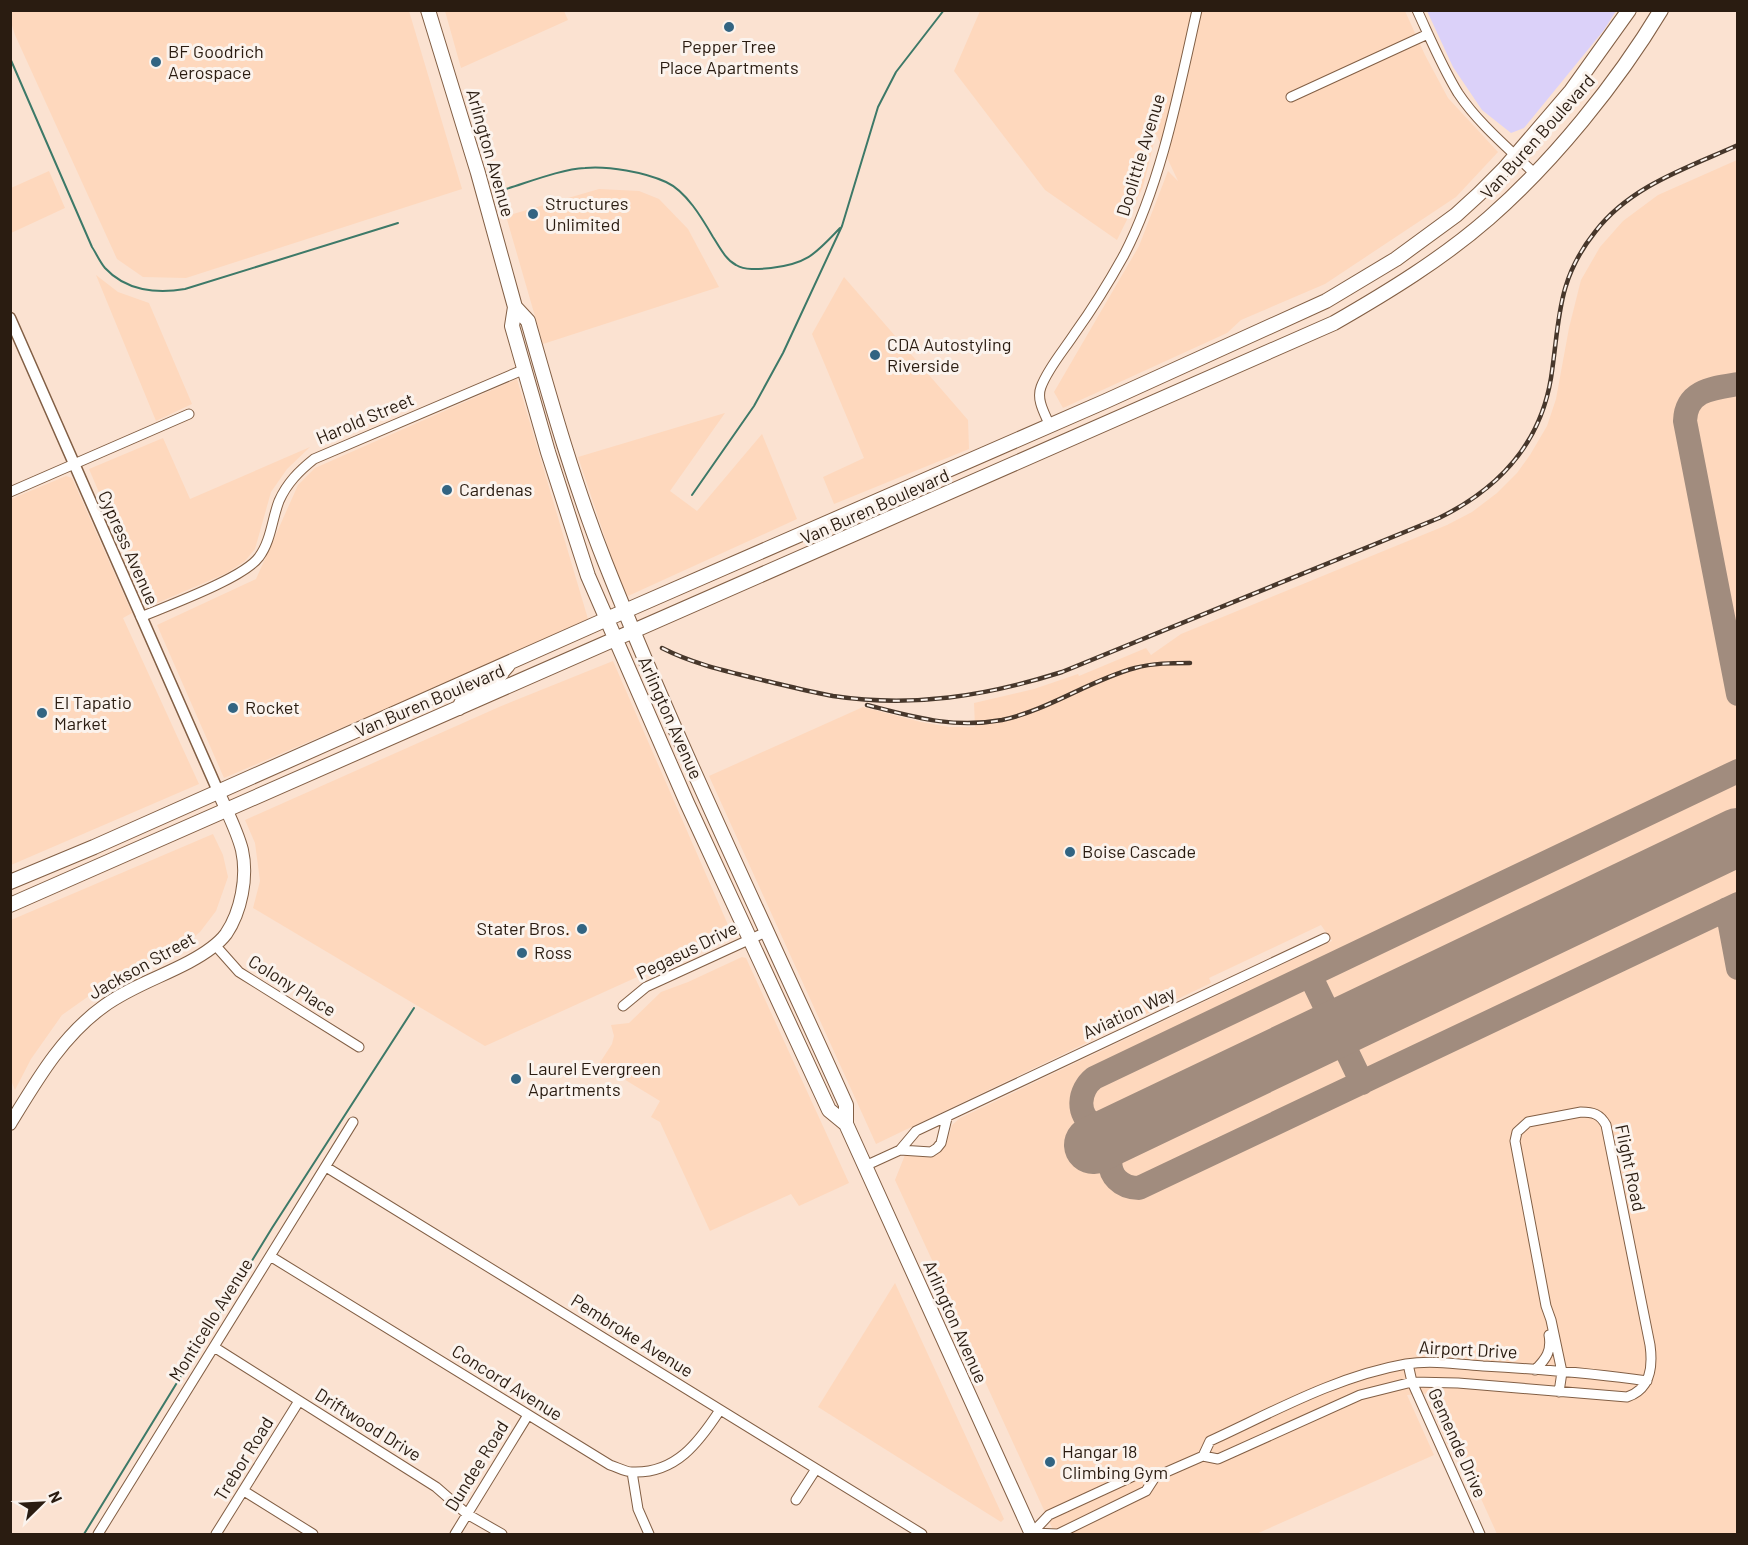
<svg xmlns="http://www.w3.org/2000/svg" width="1748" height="1545" font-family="Barlow,sans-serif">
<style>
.built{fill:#fed8bd}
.green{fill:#dbd1f9}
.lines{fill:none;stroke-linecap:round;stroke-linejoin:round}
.stream{stroke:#3d7968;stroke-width:2}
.taxiway{stroke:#a18c7e;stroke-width:24}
.runway{stroke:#a18c7e;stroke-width:58}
.minor-casing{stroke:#825f45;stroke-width:11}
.tertiary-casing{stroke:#825f45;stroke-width:13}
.secondary-casing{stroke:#825f45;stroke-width:14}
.primary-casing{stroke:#825f45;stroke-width:16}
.minor{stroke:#fff;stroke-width:9}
.tertiary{stroke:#fff;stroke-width:10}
.secondary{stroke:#fff;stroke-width:12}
.primary{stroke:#fff;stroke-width:14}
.rail-casing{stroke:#47372b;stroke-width:4.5}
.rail{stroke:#fbf3ed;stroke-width:2;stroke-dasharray:7;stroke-linecap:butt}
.poi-dot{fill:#326482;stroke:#fbf3ed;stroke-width:2}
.labels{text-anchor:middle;stroke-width:6;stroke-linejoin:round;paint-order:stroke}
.poi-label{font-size:18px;fill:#2a1c11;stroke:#fbf3ed;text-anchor:start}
.street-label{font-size:18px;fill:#2a1c11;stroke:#fbf3ed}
</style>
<rect width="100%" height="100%" fill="#fbe2d1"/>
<path class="built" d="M 11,10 L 409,11 L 462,189 L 186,278 L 143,277 L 117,259 L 15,35 L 11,22 Z
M 445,11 L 564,11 L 568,20 L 461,68 Z
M 980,11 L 1405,11 L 1425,55 L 1448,98 L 1498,152 L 1456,197 L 1325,284 L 1241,320 L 1227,333 L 1063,408 L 1054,392 L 1139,246 L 1168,171 L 1178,181 L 1156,134 L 1143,187 L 1117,240 L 1045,190 L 954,71 Z
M 1737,160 L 1737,1534 L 1497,1534 L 1455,1441 L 1447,1444 L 1431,1407 L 1430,1401 L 1435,1393 L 1407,1395 L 1434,1455 L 1256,1534 L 1055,1534 L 937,1277 L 938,1273 L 895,1180 L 905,1155 L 935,1154 L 946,1145 L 952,1125 L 960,1118 L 1332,941 L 1321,925 L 1209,978 L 1211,983 L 876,1144 L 709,776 L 863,707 L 921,722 L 949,727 L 975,727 L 974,703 L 1034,689 L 1078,674 L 1079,676 L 1146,648 L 1151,655 L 1181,634 L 1447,525 L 1472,512 L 1497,493 L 1517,473 L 1530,455 L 1547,426 L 1556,399 L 1569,328 L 1581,280 L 1600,247 L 1623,221 L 1658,195 Z
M 49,171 L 65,208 L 11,233 L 11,188 Z
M 599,189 L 639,191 L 659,199 L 688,229 L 719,287 L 543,344 L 506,216 Z
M 96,275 L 118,292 L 149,303 L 192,404 L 156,421 Z
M 844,277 L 968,420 L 969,449 L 834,504 L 823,477 L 864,458 L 812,334 Z
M 517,379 L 588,619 L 404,701 L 224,778 L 157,625 L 256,579 L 298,485 L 315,468 Z
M 725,413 L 670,491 L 697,511 L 762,434 L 797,519 L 628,596 L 620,583 L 578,457 Z
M 163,438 L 190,499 L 310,447 L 287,469 L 271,492 L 255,549 L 245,561 L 227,573 L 148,607 L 89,469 Z
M 66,476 L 72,478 L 132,613 L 123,618 L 199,784 L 11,865 L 11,499 Z
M 613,661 L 732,934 L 485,1046 L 253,908 L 260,881 L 255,843 L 245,820 L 499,707 Z
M 213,834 L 223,855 L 228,877 L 216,911 L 200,932 L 182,947 L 103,986 L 62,1015 L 31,1059 L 15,1090 L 10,1078 L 11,920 Z
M 742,957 L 746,958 L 849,1183 L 799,1206 L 791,1194 L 710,1231 L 660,1122 L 651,1117 L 660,1101 L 599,1064 L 612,1044 L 614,1036 L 611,1025 L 629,1023 L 661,992 L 688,982 Z
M 895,1283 L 1004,1519 L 1001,1522 L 818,1407 Z"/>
<path class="green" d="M 1427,11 L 1616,11 L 1604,30 L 1524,128 L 1511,133 L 1482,110 L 1453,67 Z"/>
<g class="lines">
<path class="stream" d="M 10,58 L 92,247 C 96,253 100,262 105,268 C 126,291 157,294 185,289 L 398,223
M 506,189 C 529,182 562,169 585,168 C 609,166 644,172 666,182 C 686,191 702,218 713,237 C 719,246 725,259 736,265 C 746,271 760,269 771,268 C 808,264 816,253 840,228
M 692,495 L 754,406 L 783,353 L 842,226 L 878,107 L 896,72 L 944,10
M 84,1534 L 272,1228 L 414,1008"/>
<path class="taxiway" d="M 1738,384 C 1713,388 1686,390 1685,421 L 1738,694
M 1738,771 L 1094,1078 C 1079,1090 1075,1115 1095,1126 C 1103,1130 1114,1130 1123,1130 C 1118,1139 1112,1148 1111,1157 C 1107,1176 1122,1188 1139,1188 L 1738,904
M 1727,909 L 1738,968
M 1310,975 L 1362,1083"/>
<path class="runway" d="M 1093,1145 L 1738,837"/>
<g class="minor-casing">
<path id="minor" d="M 1417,10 C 1430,38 1442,67 1458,93 C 1478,123 1508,148 1534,173
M 1291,97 L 1428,34
M 1050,426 C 1045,414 1036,400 1041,387 C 1048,368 1064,350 1075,333 C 1093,308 1109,282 1124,255 C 1161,184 1179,90 1197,10
M 10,492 L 189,414
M 141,617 C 167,606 244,578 259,557 C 271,541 272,519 279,501 C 287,483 299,471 314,459 L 525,369
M 215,945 L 239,972 L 359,1047
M 623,1006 L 646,987 L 768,931
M 900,1150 L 916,1131 L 1325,938
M 865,1166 L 900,1150 L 931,1152 L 937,1148 L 941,1143 L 947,1118
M 326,1167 L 922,1534
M 270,1256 L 610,1465 C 617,1467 625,1472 632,1472 C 676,1474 699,1442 720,1410
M 214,1347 L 436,1487 L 467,1514 L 502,1534
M 1408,1364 L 1412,1382 L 1480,1534
M 1535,1370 C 1546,1359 1552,1351 1549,1335
M 1203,1456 L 1210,1441 C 1273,1412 1337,1376 1406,1364 C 1431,1360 1458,1364 1483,1366 C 1538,1369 1593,1373 1647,1381
M 632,1472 L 638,1509 L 649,1534
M 244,1491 L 313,1534
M 796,1500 L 816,1469
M 1032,1533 L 1058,1534 L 1146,1491 L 1155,1477 L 1203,1456 L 1218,1459 L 1360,1395 L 1412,1382 L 1458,1383 L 1627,1397 C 1651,1389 1653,1367 1650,1345 L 1606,1125 C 1600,1114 1593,1112 1581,1112 L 1528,1122 L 1517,1132 L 1515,1141 L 1546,1306 L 1551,1320 L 1562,1372 L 1559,1392
M 1032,1533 L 1049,1515 L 1138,1474 L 1155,1477
M 98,1534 L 353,1122
M 216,1534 L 299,1401
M 455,1534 L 528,1415"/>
</g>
<g class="tertiary-casing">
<path id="tertiary" d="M 10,318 L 218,791"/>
</g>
<g class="secondary-casing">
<path id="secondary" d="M 10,1124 C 37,1080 62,1036 104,1006 C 130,987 161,977 189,962 C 202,955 217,946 226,934 C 241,912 248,877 242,850 C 237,830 226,810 218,791"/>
</g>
<g class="primary-casing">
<path id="primary" d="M 428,10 L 478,173 L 515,307 L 512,326 L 548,452 L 588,576 L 687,803 L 829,1110 L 846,1124 L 1032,1534
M 515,307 L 528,321 C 551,402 574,484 605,562 C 678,746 765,925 846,1105 L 846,1124
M 459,708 C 468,687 482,692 496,680 C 500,675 504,669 508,665
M 10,882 L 94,847 L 625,611 L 1106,401 L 1326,301 L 1396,259 L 1456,215 L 1479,194 L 1504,169 L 1571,91 L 1629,10
M 10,905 C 453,713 894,519 1334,323 C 1388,292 1442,259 1489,218 C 1553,162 1617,83 1661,10"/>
</g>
<use href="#minor" class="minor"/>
<use href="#tertiary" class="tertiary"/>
<use href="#secondary" class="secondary"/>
<use href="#primary" class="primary"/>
<g class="rail-casing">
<path id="rail" d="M 662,648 C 695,665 731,672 766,681 C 788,686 811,692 833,696 C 913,708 986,696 1062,672 L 1439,518 C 1498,489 1540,445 1551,378 C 1560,320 1556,281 1595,232 C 1630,186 1687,168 1738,145
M 867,705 C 914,717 953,729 1002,720 C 1049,710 1090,680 1135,668 C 1153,663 1172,663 1190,663"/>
</g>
<use href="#rail" class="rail"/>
</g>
<g class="poi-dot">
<circle cx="729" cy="27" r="6"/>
<circle cx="156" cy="62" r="6"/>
<circle cx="533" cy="214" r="6"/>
<circle cx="875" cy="355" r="6"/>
<circle cx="447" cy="490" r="6"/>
<circle cx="233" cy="708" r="6"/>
<circle cx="42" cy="713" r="6"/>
<circle cx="1070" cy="852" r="6"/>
<circle cx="582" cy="929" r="6"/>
<circle cx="522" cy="953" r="6"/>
<circle cx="516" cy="1079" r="6"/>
<circle cx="1050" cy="1462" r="6"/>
</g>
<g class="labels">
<g class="poi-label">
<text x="729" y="53" text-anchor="middle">Pepper Tree<tspan x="729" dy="21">Place Apartments</tspan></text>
<text x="168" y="58">BF Goodrich<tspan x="168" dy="21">Aerospace</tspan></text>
<text x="545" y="210">Structures<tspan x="545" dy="21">Unlimited</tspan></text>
<text x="887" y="351">CDA Autostyling<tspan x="887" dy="21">Riverside</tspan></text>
<text x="459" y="496">Cardenas</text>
<text x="54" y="709">El Tapatio<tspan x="54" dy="21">Market</tspan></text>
<text x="245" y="714">Rocket</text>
<text x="1082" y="858">Boise Cascade</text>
<text x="570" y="935" text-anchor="end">Stater Bros.</text>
<text x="534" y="959">Ross</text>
<text x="528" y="1075">Laurel Evergreen<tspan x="528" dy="21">Apartments</tspan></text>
<text x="1062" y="1458">Hangar 18<tspan x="1062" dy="21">Climbing Gym</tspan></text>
</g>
<g class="street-label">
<text transform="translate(1538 137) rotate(-48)" y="6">Van Buren Boulevard</text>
<text transform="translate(490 153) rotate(74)" y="6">Arlington Avenue</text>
<text transform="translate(1141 155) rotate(-73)" y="6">Doolittle Avenue</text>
<text transform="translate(365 419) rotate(-23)" y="6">Harold Street</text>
<text transform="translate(875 507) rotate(-24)" y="6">Van Buren Boulevard</text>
<text transform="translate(128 548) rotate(66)" y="6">Cypress Avenue</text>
<text transform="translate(430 701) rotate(-23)" y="6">Van Buren Boulevard</text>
<text transform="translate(670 718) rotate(66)" y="6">Arlington Avenue</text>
<text transform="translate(687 951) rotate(-26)" y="6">Pegasus Drive</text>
<text transform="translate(142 966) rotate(-29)" y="6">Jackson Street</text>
<text transform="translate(292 986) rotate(32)" y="6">Colony Place</text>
<text transform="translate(1129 1013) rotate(-25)" y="6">Aviation Way</text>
<text transform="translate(1630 1168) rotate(78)" y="6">Flight Road</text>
<text transform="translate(211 1320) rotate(-58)" y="6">Monticello Avenue</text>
<text transform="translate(955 1322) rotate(66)" y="6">Arlington Avenue</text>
<text transform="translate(632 1336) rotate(32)" y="6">Pembroke Avenue</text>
<text transform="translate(1468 1350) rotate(3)" y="6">Airport Drive</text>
<text transform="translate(507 1383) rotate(32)" y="6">Concord Avenue</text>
<text transform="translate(368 1425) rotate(32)" y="6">Driftwood Drive</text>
<text transform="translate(1457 1443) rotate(66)" y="6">Gemende Drive</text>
<text transform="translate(244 1459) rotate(-58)" y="6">Trebor Road</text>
<text transform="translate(477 1466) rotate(-58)" y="6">Dundee Road</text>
</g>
</g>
<rect width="1748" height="1545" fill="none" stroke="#2a1c11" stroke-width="24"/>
<g transform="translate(42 1503) rotate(66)" stroke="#fbf3ed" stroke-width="4.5" paint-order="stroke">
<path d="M0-4.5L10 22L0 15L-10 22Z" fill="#2a1c11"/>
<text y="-9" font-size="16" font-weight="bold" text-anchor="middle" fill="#2a1c11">N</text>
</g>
</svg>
